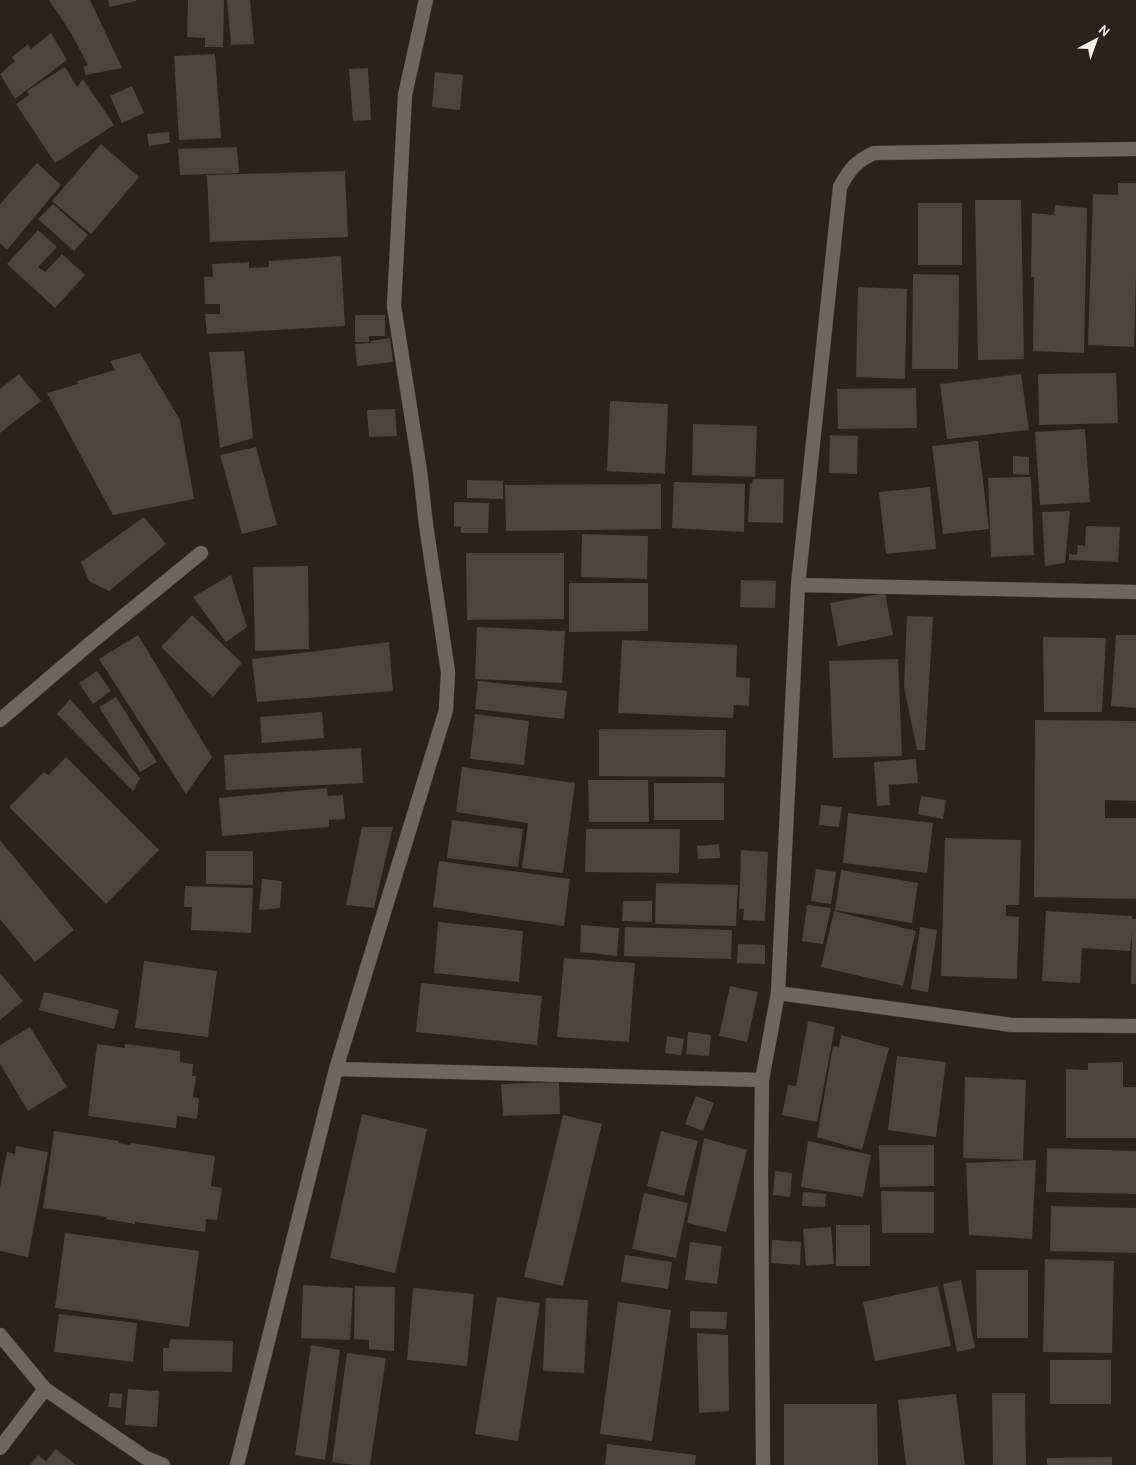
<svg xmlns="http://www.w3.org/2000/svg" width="1136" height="1465" font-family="Karla,sans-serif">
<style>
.building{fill:#4d433f}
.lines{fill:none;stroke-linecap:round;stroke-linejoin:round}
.minor-casing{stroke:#453e3a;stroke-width:15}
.minor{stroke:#706560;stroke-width:14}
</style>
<rect width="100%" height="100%" fill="#2b221e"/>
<path class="building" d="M 49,0 L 90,0 L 122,68 L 86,75 L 83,67 L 88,65 L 71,33 Z
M 108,0 L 136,0 L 136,1 L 110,7 Z
M 188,0 L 224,0 L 223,47 L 205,47 L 205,38 L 187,37 Z
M 227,0 L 250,0 L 254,44 L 231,45 Z
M 51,33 L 67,60 L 15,99 L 0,74 L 15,61 L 12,57 L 28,44 L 31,49 Z
M 215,54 L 221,138 L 179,140 L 174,56 Z
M 65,67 L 77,87 L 83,79 L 114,125 L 55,163 L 16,104 L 29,95 L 27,91 Z
M 368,68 L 371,120 L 353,121 L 349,69 Z
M 435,72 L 463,75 L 460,110 L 432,107 Z
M 132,86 L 144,113 L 122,123 L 110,96 Z
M 169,132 L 170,143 L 149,146 L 147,134 Z
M 101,144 L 139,177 L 91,234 L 52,201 Z
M 237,147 L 239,173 L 180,175 L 178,149 Z
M 37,163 L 61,185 L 7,250 L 0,243 L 0,204 Z
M 345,171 L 348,237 L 210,242 L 207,175 Z
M 1118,183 L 1136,183 L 1136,275 L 1134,347 L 1088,345 L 1093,194 L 1118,195 Z
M 975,200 L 1021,200 L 1024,359 L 978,360 Z
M 918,203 L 962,203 L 962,265 L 918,265 Z
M 53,204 L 88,235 L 74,251 L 38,219 Z
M 1055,205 L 1087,208 L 1084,353 L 1033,351 L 1034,277 L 1031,277 L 1032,213 L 1054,215 Z
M 38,230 L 57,247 L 38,267 L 45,272 L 62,254 L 85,275 L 55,308 L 7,264 Z
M 341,256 L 345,326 L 207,334 L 205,314 L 220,314 L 220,304 L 205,304 L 204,277 L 213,277 L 212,264 L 249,262 L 249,268 L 269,267 L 269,261 Z
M 913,274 L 959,275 L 958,369 L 912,369 Z
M 858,287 L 907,289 L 905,379 L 856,377 Z
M 355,315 L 385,315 L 385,336 L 369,336 L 369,342 L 355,342 Z
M 390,338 L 393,362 L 357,366 L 355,344 L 371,343 L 371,341 Z
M 244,351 L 253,438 L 220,448 L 209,352 Z
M 140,353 L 180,420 L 194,499 L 113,515 L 47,393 L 78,384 L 77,381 L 115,370 L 110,361 Z
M 1116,373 L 1118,423 L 1039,425 L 1038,374 Z
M 19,374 L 41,401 L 0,433 L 0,389 Z
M 1021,374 L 1029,430 L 947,439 L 940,384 Z
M 916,388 L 917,428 L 838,429 L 837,389 Z
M 610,401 L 668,404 L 665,474 L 607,471 Z
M 395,409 L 397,436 L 369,437 L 367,410 Z
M 693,424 L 757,426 L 755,477 L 692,475 Z
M 1085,429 L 1090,502 L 1040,505 L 1035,432 Z
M 830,435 L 858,436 L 857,474 L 829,473 Z
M 978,441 L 989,529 L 943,534 L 932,446 Z
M 256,447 L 277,525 L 242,534 L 220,455 Z
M 1013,456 L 1029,457 L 1029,475 L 1013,474 Z
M 1031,477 L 1034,555 L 991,557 L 988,478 Z
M 753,479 L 784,479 L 783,523 L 748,522 L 750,483 L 752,484 Z
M 467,480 L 503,481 L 503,499 L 467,498 Z
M 674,482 L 745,484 L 744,532 L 672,528 Z
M 661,484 L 661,529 L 506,531 L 505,485 Z
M 930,487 L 936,549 L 886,554 L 879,492 Z
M 454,502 L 489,503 L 488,533 L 461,533 L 461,527 L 454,526 Z
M 1070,511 L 1065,563 L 1045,566 L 1042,512 Z
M 144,517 L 166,544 L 109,591 L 89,581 L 81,562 Z
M 1086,526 L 1120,527 L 1118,562 L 1069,560 L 1069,554 L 1077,555 L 1078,545 L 1085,546 Z
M 582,534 L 648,536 L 647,579 L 581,577 Z
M 466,553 L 564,553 L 564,619 L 467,620 Z
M 308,566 L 309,649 L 255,651 L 253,567 Z
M 231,575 L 247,627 L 226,642 L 193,597 Z
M 741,580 L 776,581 L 775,608 L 740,607 Z
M 569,583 L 648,583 L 648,631 L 569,632 Z
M 885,593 L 893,635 L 838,646 L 830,603 Z
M 192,615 L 242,663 L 213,697 L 161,647 Z
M 907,616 L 933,617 L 925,750 L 917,750 L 904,687 Z
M 477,627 L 565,631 L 562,683 L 475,679 Z
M 138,635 L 212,757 L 186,794 L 99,659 Z
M 1116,635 L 1136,635 L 1136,708 L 1111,706 Z
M 1043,637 L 1106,638 L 1102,712 L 1044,712 Z
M 622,640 L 737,645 L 736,677 L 750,678 L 749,706 L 734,705 L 733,718 L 618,713 Z
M 389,642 L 393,691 L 257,702 L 252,659 Z
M 898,659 L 902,756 L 833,758 L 829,661 Z
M 97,671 L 111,691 L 93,704 L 79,683 Z
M 478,681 L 567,691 L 564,719 L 475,709 Z
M 116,697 L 157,762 L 140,772 L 99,707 Z
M 70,699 L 140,778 L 133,791 L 57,714 Z
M 322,712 L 324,738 L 262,743 L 260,717 Z
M 475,714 L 529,721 L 524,765 L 470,759 Z
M 1035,720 L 1136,721 L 1136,801 L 1105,800 L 1105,818 L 1136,818 L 1136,899 L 1034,897 Z
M 599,729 L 726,730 L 725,777 L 599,776 Z
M 361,748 L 363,783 L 226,790 L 224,755 Z
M 66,757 L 159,850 L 106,904 L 9,807 L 44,772 L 48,775 Z
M 916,759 L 918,783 L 889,785 L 890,805 L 877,806 L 874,762 Z
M 462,767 L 575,783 L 563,873 L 522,868 L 528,823 L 456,812 Z
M 588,780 L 648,780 L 649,822 L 589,822 Z
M 654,783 L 724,783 L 724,820 L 654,820 Z
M 327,788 L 328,796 L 343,795 L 345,819 L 329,820 L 329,827 L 222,836 L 219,798 Z
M 921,796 L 946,800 L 943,819 L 918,814 Z
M 821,805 L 842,807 L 839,827 L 819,825 Z
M 848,813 L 933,823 L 927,873 L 843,863 Z
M 452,820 L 523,829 L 518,867 L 447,858 Z
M 362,827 L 393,827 L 374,908 L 346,905 Z
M 586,829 L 680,829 L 679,873 L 585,872 Z
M 945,838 L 1021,840 L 1019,905 L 1006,905 L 1006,916 L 1019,917 L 1017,979 L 941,976 Z
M 0,840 L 74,930 L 35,962 L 0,919 Z
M 719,844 L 720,858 L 698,859 L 697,846 Z
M 741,850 L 768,852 L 765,921 L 743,920 L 744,909 L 739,909 Z
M 206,851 L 253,851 L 253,885 L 206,884 Z
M 439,861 L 570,879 L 564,926 L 433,907 Z
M 816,869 L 836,872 L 831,904 L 811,901 Z
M 841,870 L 918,883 L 912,923 L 835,910 Z
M 262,879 L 282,881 L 280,908 L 259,910 Z
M 656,883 L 738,885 L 736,926 L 655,924 Z
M 185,886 L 253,888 L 251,933 L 191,930 L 192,907 L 184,907 Z
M 623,901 L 652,901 L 652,922 L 622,921 Z
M 807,905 L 831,908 L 823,944 L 802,941 Z
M 834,911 L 916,931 L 903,986 L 821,967 Z
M 1046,911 L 1132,916 L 1132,919 L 1136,919 L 1136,984 L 1131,984 L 1132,932 L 1130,951 L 1082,948 L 1080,983 L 1042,981 Z
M 438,922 L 523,931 L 519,982 L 434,973 Z
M 581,925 L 619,928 L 617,956 L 580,952 Z
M 625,927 L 732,930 L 731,959 L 624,956 Z
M 920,927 L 937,930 L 928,992 L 911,989 Z
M 738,944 L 765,945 L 765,964 L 737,963 Z
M 564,958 L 635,963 L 629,1042 L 557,1037 Z
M 144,961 L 217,971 L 208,1037 L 135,1028 Z
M 0,973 L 23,1001 L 0,1020 Z
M 421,983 L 542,996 L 537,1045 L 416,1032 Z
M 730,986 L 758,992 L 747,1042 L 719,1036 Z
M 44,992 L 119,1010 L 114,1029 L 39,1010 Z
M 808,1021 L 835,1027 L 817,1122 L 782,1115 L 788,1085 L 796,1086 Z
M 30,1027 L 67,1087 L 28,1111 L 0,1064 L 0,1045 Z
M 688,1032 L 711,1035 L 709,1056 L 686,1054 Z
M 841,1035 L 889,1048 L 862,1150 L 817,1137 L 833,1046 L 839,1047 Z
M 667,1036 L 684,1039 L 681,1055 L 665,1053 Z
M 97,1044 L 125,1048 L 125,1044 L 180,1051 L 180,1062 L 193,1064 L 192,1076 L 196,1076 L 193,1097 L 199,1098 L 197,1119 L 177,1116 L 176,1128 L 88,1116 Z
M 897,1056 L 946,1062 L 936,1137 L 888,1130 Z
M 1123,1062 L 1123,1087 L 1136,1087 L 1136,1138 L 1066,1138 L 1066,1069 L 1088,1070 L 1088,1063 Z
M 965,1077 L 1026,1080 L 1023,1160 L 963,1158 Z
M 559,1082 L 560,1114 L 503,1116 L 501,1084 Z
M 696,1096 L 714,1103 L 703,1131 L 685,1124 Z
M 362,1114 L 427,1129 L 395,1273 L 330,1258 Z
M 563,1115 L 602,1124 L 563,1286 L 524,1277 Z
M 54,1131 L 119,1141 L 118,1143 L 130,1145 L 131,1143 L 215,1156 L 211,1186 L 222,1188 L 217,1220 L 206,1219 L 205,1232 L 135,1222 L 135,1224 L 106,1219 L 107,1217 L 43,1208 Z
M 661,1131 L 698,1141 L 684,1196 L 647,1186 Z
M 704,1138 L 747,1150 L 726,1232 L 687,1223 Z
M 808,1141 L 871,1155 L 863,1197 L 801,1187 Z
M 879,1145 L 934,1145 L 934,1186 L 880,1187 Z
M 16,1146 L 48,1152 L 28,1257 L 0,1251 L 0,1188 L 7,1152 L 15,1154 Z
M 1047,1148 L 1136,1151 L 1136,1194 L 1046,1192 Z
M 1036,1160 L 1032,1239 L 969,1235 L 966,1163 Z
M 775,1171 L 792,1173 L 790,1197 L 773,1195 Z
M 881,1191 L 934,1192 L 934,1233 L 882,1233 Z
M 803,1192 L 826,1194 L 825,1207 L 802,1206 Z
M 644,1193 L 688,1203 L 676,1258 L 632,1249 Z
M 1051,1206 L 1136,1208 L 1136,1253 L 1050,1251 Z
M 836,1225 L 870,1225 L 870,1266 L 836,1266 Z
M 831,1227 L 834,1264 L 806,1266 L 803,1229 Z
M 65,1233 L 199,1251 L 189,1327 L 55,1308 Z
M 772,1240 L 801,1242 L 800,1265 L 771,1263 Z
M 690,1242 L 722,1246 L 717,1284 L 685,1280 Z
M 625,1255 L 672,1262 L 668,1289 L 621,1282 Z
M 1045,1259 L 1114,1261 L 1112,1353 L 1043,1352 Z
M 976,1270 L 1028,1270 L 1028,1338 L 977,1338 Z
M 961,1280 L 975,1348 L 957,1352 L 943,1284 Z
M 303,1285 L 353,1288 L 350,1340 L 301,1338 Z
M 355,1286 L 395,1287 L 394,1351 L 369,1349 L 369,1340 L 354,1339 Z
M 938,1286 L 951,1346 L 875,1361 L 863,1302 Z
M 413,1288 L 474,1294 L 467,1366 L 407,1360 Z
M 497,1297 L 540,1303 L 518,1441 L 475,1434 Z
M 546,1298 L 588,1300 L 584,1373 L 543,1371 Z
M 618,1302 L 671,1310 L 652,1441 L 600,1434 Z
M 690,1311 L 727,1312 L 726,1329 L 690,1328 Z
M 59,1314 L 137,1323 L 133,1362 L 54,1352 Z
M 697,1333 L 728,1335 L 729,1411 L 699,1413 Z
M 170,1339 L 233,1341 L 232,1372 L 163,1371 L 163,1348 L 169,1348 Z
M 311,1345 L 340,1350 L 325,1460 L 295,1455 Z
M 347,1353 L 386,1358 L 370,1465 L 354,1465 L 332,1462 Z
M 1050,1360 L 1111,1360 L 1111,1404 L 1050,1404 Z
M 128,1389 L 159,1391 L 157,1427 L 125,1425 Z
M 110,1393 L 122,1394 L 121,1408 L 108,1407 Z
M 992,1393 L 1025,1393 L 1026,1465 L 993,1465 Z
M 956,1394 L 965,1465 L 906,1465 L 898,1400 Z
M 784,1404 L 877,1404 L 878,1465 L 784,1465 Z
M 607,1444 L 696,1455 L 695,1465 L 605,1465 Z
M 56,1449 L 76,1465 L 30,1465 L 38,1455 L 46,1461 Z
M 1112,1457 L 1112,1465 L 1047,1465 L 1047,1458 Z"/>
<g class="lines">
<g class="minor-casing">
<path id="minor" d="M 798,585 L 1136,592
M 0,720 L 93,641 L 201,553
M 778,993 L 1012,1025 L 1136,1026
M 336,1069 L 762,1080
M 0,1335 L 45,1389 L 146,1458 L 163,1465
M 0,1448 L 45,1389
M 237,1465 L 336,1069 L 446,710 L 448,672 L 426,525 L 420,471 L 394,306 L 405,95 L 426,0
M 763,1465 L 761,1171 L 762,1080 L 778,993 L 798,585 L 840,187 C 850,169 855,162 874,153 L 1136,149"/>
</g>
<use href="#minor" class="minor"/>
</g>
<g transform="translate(1096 40) rotate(41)" stroke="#2b221e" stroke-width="4" paint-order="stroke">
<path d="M0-4L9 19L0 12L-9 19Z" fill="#f4eeeb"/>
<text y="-8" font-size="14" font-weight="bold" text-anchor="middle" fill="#f4eeeb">N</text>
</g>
</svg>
